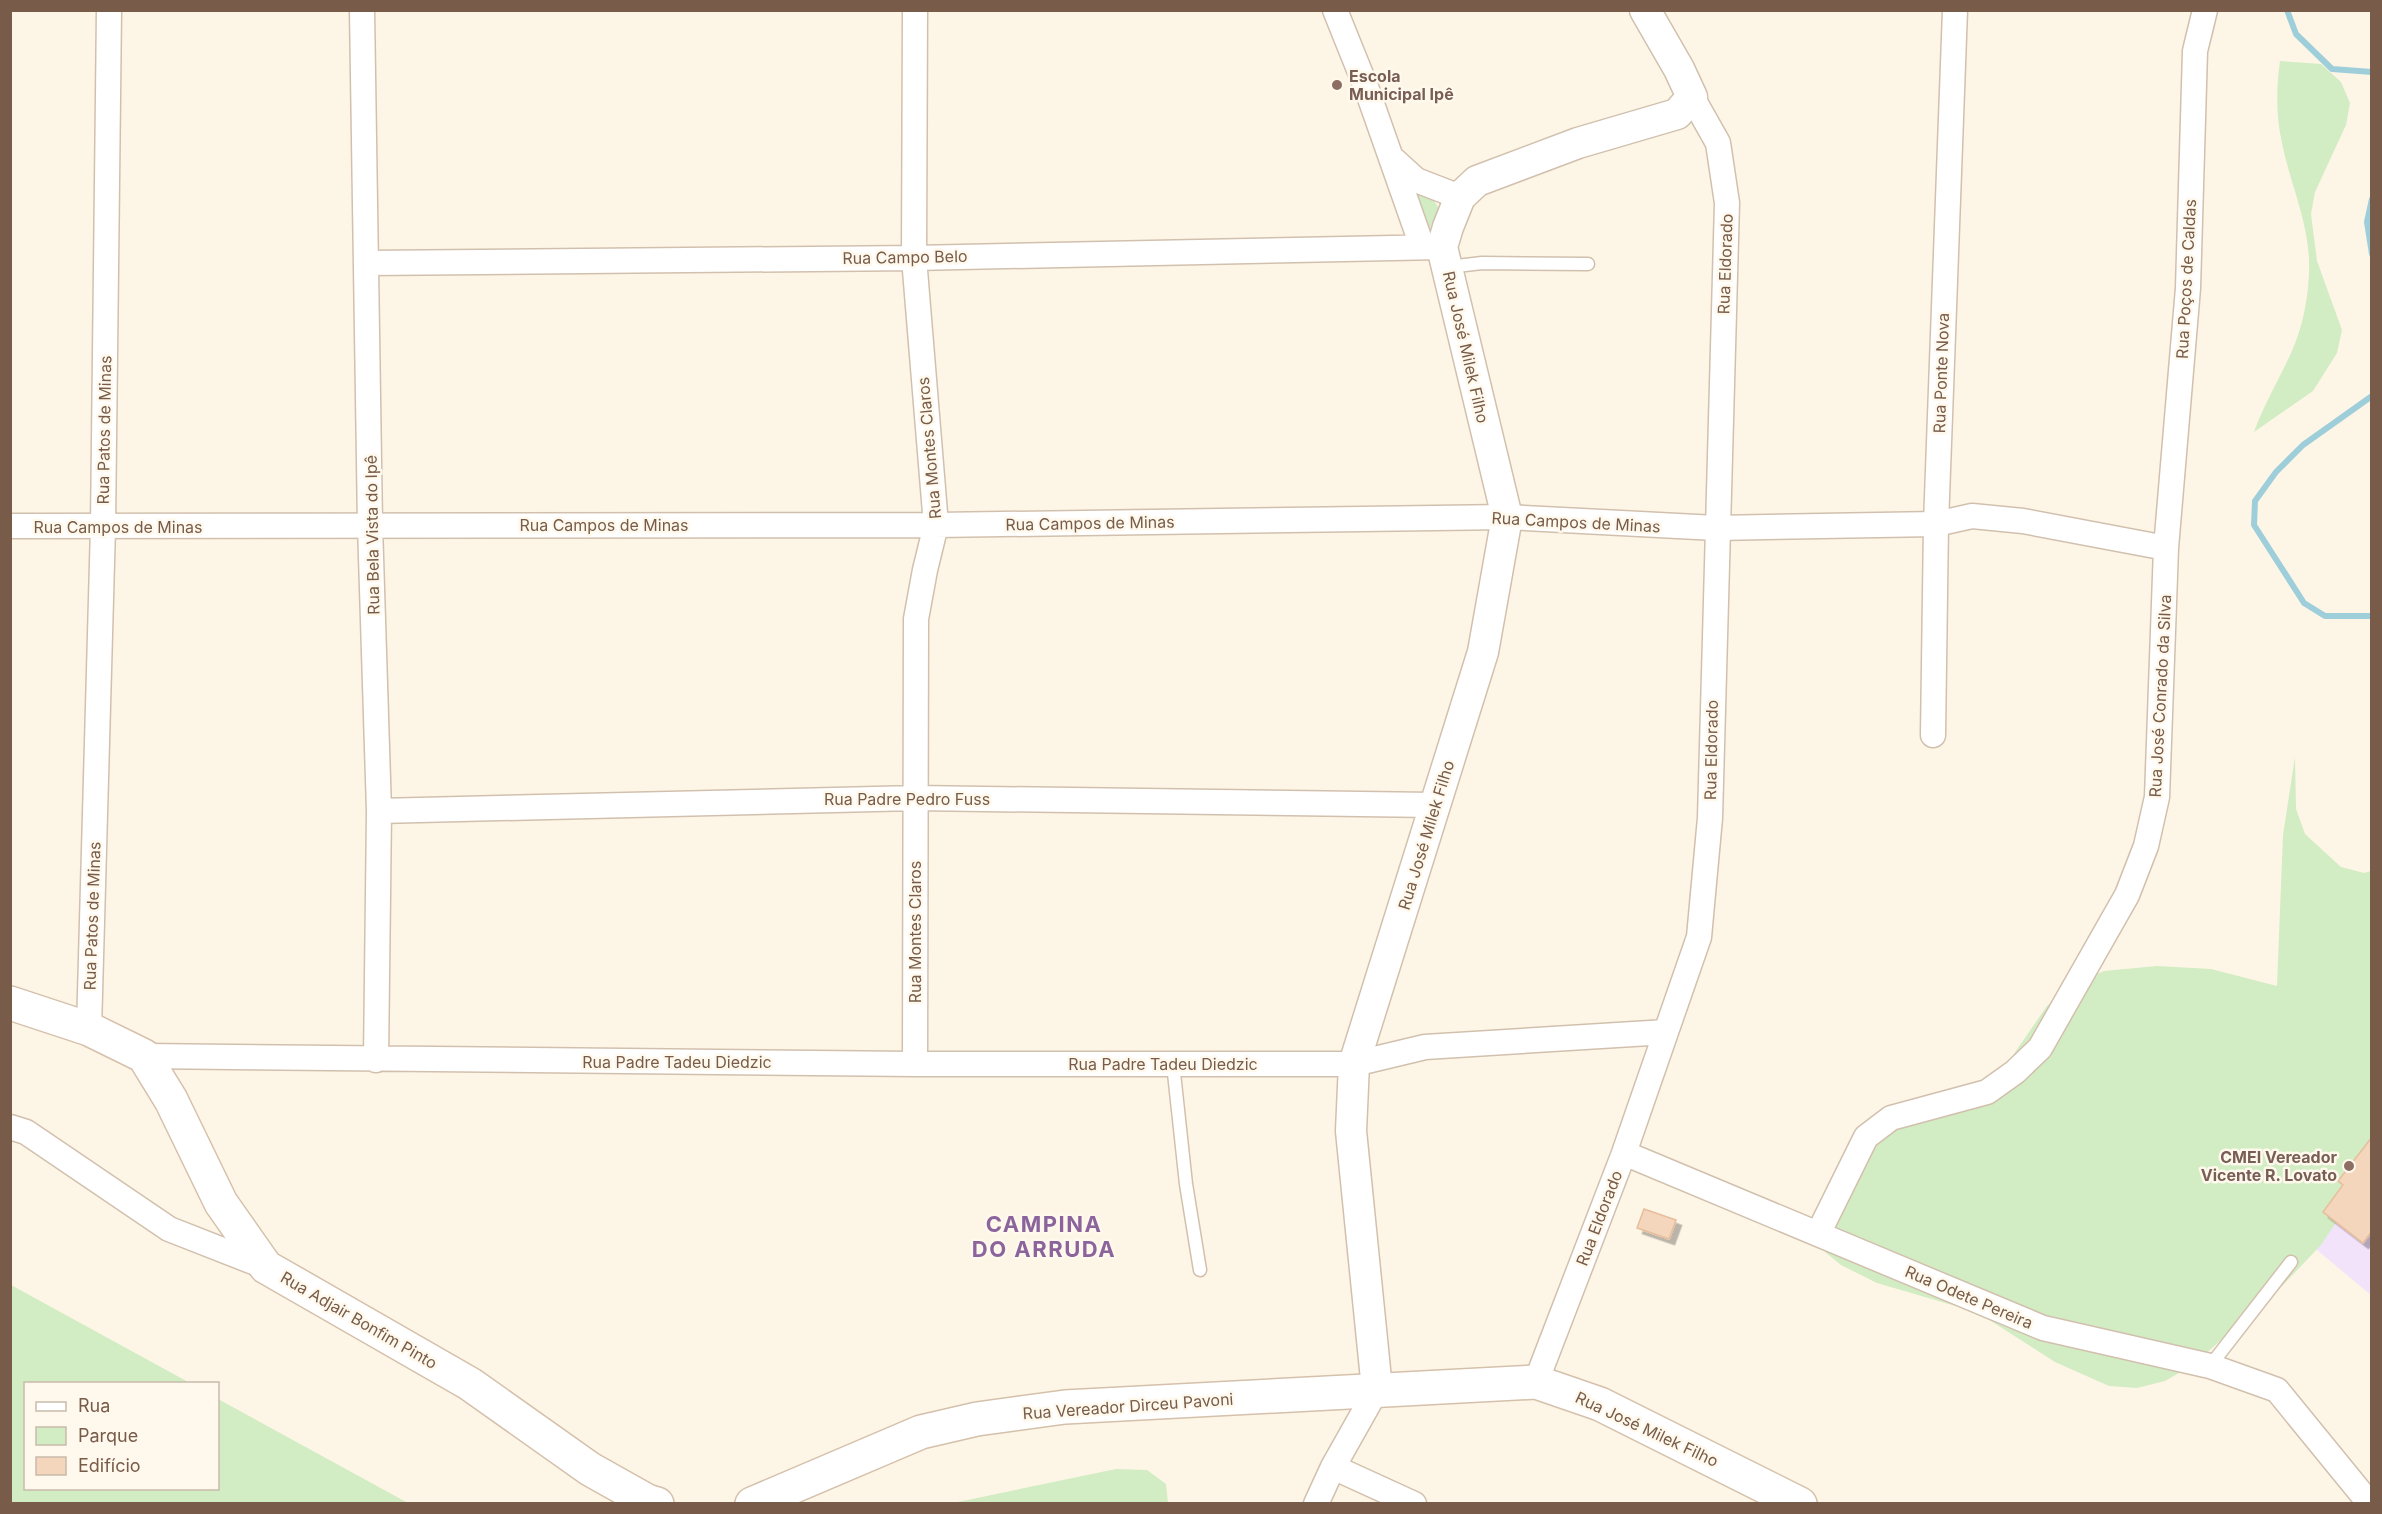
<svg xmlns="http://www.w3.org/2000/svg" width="2382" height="1514" font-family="Inter,sans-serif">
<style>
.education{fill:#f3e3fa}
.green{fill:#d2ecc3}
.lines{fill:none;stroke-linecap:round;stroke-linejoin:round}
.stream{stroke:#9fcedb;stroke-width:6}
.building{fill:#f4d6bc;stroke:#e8bd9c;stroke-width:1.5;filter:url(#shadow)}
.service-casing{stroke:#d2c0ae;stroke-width:15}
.minor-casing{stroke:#d2c0ae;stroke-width:27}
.tertiary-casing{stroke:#d2c0ae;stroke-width:33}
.secondary-casing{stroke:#d5c0ab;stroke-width:36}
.service{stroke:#fff;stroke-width:12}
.minor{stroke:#fff;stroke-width:24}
.tertiary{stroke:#fff;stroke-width:30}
.secondary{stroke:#fff;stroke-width:33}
.education-dot{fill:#8d6e63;stroke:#fff9ed;stroke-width:2}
.labels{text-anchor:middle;stroke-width:5;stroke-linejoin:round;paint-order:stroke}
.education-label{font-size:16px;font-weight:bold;fill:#785e54;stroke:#fff9ed;text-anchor:start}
.street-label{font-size:16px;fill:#785c49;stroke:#fff9ed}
.district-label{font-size:22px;font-weight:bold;letter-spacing:1.5px;fill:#8c649c;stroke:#fff9ed}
</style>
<defs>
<filter id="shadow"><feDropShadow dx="5.5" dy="5.5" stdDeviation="0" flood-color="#0004"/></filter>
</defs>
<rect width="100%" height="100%" fill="#fdf6e6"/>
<path class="education" d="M 2371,1112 L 2371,1295 L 2282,1221 Z"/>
<path class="green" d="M 2280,61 L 2321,64 L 2341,82 L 2350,103 L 2346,125 L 2315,192 L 2311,214 L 2317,261 L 2342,330 L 2337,353 L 2313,391 L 2254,432 C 2264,404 2279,380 2291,353 C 2304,325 2310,290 2309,259 C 2307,218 2290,183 2282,143 C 2276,116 2276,89 2280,61 Z
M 1426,190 L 1439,208 L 1430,228 L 1424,227 L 1409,191 Z
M 2295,757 L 2296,809 L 2305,834 L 2341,867 L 2364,873 L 2371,871 L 2371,1145 L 2341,1215 L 2321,1245 L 2283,1285 L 2193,1365 L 2165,1381 L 2137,1388 L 2109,1386 L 2055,1362 L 1991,1321 L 1959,1307 L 1877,1283 L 1841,1265 L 1825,1252 L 1837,1209 L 1871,1137 L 1990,1079 L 2011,1058 L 2047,1006 L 2070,986 L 2104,971 L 2157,966 L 2211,969 L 2277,986 L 2283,835 Z
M 11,1285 L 190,1383 L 26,1384 L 26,1488 L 218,1488 L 218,1399 L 408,1503 L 11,1503 Z
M 1116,1469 L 1147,1470 L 1166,1484 L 1168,1503 L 953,1503 Z"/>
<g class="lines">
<path class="stream" d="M 2287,10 L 2296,34 L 2332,69 L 2372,72
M 2372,199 L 2367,222 L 2372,254
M 2372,396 L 2303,445 L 2276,472 L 2255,501 L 2254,525 L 2304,603 L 2325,616 L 2372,616"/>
</g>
<path class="building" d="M 2372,1137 L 2372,1231 L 2363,1243 L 2323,1212 L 2343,1185 L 2338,1181 Z
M 1644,1209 L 1676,1220 L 1669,1239 L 1637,1228 Z"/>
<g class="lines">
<g class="service-casing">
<path id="service" d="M 1448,267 L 1482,263 L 1588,264
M 1173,1064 L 1186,1184 L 1200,1270
M 2210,1366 L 2291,1262"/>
</g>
<g class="minor-casing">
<path id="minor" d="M 362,10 L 370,525 L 379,811 L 376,1060
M 915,10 L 914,258 L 936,525 L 925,570 L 916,619 L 915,1064
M 1335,10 L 1366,87 L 1422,246
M 1394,160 L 1416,180 L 1460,197
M 367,263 L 914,258 L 1442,247
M 10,526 L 936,525 L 1507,517 L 1716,528 L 1936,524 L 1972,516 L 2023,521 L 2166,548
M 1933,735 L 1936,524 L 1955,10
M 379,811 L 916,798 L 1434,805
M 89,1029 L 103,527 L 109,10
M 144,1056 L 915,1064 L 1354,1064 L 1425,1047 L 1666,1032
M 10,1127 L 26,1132 L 169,1229 L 266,1267
M 1624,1153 L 2043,1328 L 2210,1366 L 2277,1390 L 2370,1504
M 1818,1234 L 1866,1137 L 1891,1118 L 1987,1092 L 2015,1072 L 2040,1048 L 2127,895 L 2146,846 L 2157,797 L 2166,548 L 2188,288 L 2195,51 L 2205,10
M 1536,1382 L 1624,1153 L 1699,937 L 1710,818 L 1727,203 L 1718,143 L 1692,97
M 1333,1467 L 1414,1504
M 1316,1504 L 1333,1467 L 1377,1389"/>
</g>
<g class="tertiary-casing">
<path id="tertiary" d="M 1377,1389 L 1351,1131 L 1354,1064 L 1483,652 L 1507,517 L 1442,247 L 1448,227 L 1460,197 L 1477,181 L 1578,143 L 1677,114 L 1692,97 L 1679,69 L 1645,10"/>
</g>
<g class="secondary-casing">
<path id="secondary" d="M 10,1003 L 89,1029 L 144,1056 L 171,1100 L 221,1203 L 266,1267 L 470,1384 L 590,1469 L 647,1501 L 657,1504
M 752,1504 L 921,1432 L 977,1419 L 1065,1407 L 1536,1382 L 1600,1404 L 1800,1504"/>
</g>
<use href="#service" class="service"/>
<use href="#minor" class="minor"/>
<use href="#tertiary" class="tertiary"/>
<use href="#secondary" class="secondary"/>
</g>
<g class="education-dot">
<circle cx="1337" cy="85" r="6"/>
<circle cx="2349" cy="1166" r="6"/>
</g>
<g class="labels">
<g class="education-label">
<text x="1349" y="82">Escola<tspan x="1349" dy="18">Municipal Ipê</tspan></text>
<text x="2337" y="1163" text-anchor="end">CMEI Vereador<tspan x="2337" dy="18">Vicente R. Lovato</tspan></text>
</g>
<g class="street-label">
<text transform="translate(905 257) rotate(-1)" y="6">Rua Campo Belo</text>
<text transform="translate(1725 264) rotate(-88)" y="6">Rua Eldorado</text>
<text transform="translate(2186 279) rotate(-87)" y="6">Rua Poços de Caldas</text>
<text transform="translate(1466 347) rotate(77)" y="6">Rua José Milek Filho</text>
<text transform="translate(1941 373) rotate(-88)" y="6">Rua Ponte Nova</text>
<text transform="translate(104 430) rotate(-89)" y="6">Rua Patos de Minas</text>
<text transform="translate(929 448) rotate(-95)" y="6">Rua Montes Claros</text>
<text transform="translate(1576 522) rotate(3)" y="6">Rua Campos de Minas</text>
<text transform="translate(1090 523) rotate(-1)" y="6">Rua Campos de Minas</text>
<text x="604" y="531">Rua Campos de Minas</text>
<text x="118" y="533">Rua Campos de Minas</text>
<text transform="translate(372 535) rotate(-91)" y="6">Rua Bela Vista do Ipê</text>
<text transform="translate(2160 696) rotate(-87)" y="6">Rua José Conrado da Silva</text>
<text transform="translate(1711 750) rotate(-89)" y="6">Rua Eldorado</text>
<text x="907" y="805">Rua Padre Pedro Fuss</text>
<text transform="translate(1426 835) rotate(-73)" y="6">Rua José Milek Filho</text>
<text transform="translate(92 916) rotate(-88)" y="6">Rua Patos de Minas</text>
<text transform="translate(915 932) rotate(-90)" y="6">Rua Montes Claros</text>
<text x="677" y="1068">Rua Padre Tadeu Diedzic</text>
<text x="1163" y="1070">Rua Padre Tadeu Diedzic</text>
<text transform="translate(1599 1218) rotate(-69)" y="6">Rua Eldorado</text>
<text transform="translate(1969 1297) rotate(23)" y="6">Rua Odete Pereira</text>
<text transform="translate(359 1320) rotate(30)" y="6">Rua Adjair Bonfim Pinto</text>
<text transform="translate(1128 1406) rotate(-4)" y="6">Rua Vereador Dirceu Pavoni</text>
<text transform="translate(1647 1429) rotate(25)" y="6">Rua José Milek Filho</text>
</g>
<g class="district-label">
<text x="1044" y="1232">CAMPINA<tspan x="1044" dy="25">DO ARRUDA</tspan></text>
</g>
</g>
<rect width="2382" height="1514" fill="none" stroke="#785c49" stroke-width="24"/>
<rect x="24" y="1382" width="195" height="108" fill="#fff9ed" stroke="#c9baab" stroke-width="1.5"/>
<rect x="36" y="1402" width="30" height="9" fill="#ffffff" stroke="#c9baab" stroke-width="1.5"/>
<text x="78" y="1412" font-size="18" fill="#785c49">Rua</text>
<rect x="36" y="1427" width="30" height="18" fill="#d2ecc3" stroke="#c9baab" stroke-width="1.5"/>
<text x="78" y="1442" font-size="18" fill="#785c49">Parque</text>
<rect x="36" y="1457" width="30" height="18" fill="#f4d6bc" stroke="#c9baab" stroke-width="1.5"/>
<text x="78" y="1472" font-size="18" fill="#785c49">Edifício</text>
</svg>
